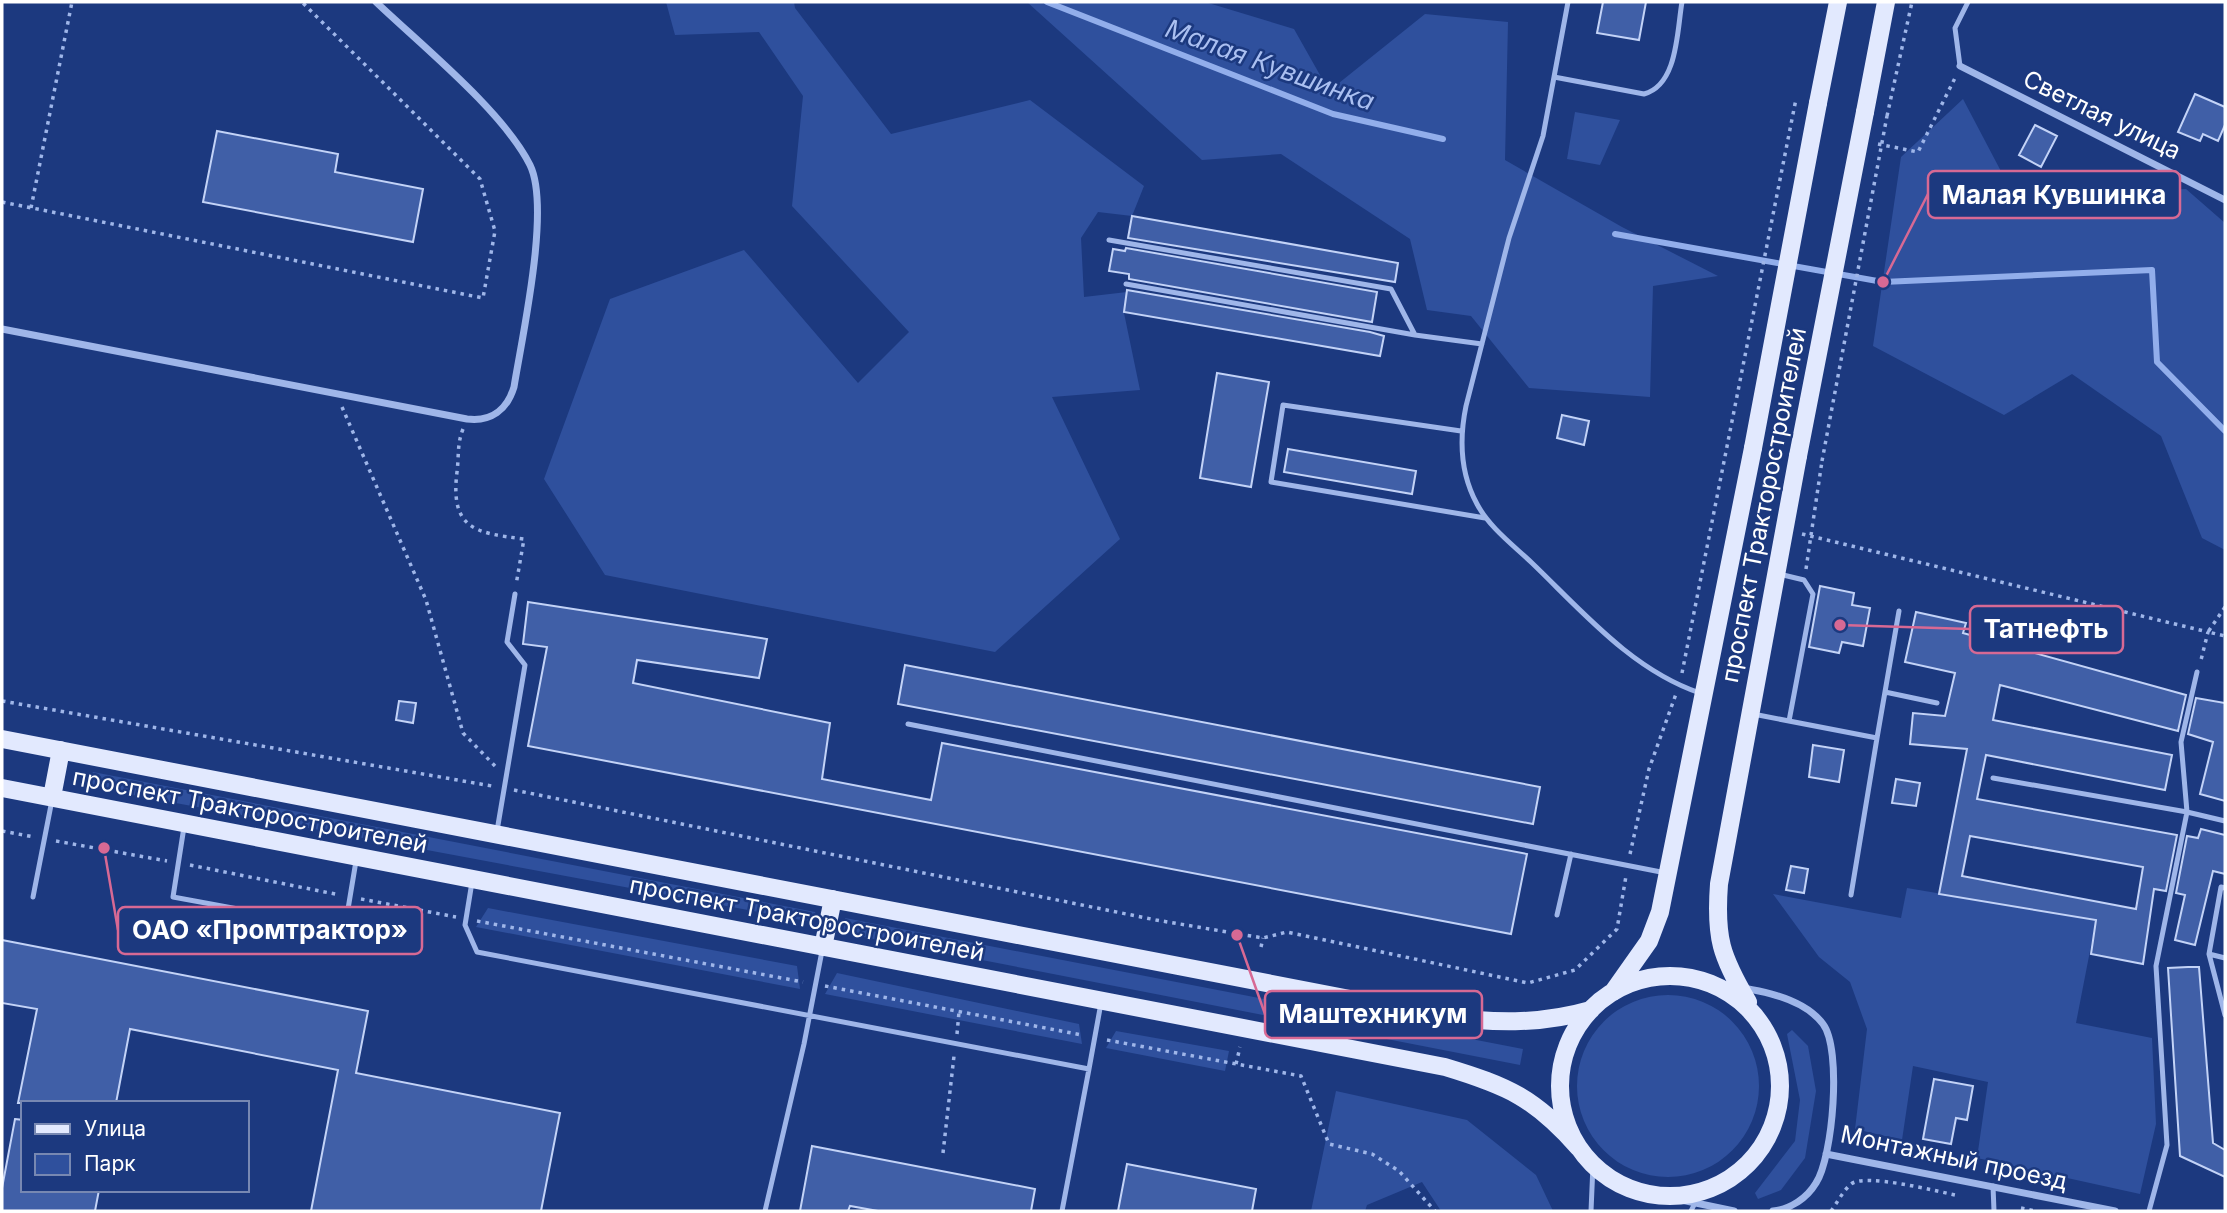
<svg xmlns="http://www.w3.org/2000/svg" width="2227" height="1213" font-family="Inter,sans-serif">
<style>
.green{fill:#2f509d}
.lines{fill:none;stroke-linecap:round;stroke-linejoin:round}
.stream{stroke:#92aeeb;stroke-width:6}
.building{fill:#405fa7;stroke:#c3d3f7;stroke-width:2;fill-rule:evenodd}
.path{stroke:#9fb6e9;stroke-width:3.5;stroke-dasharray:3.5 5;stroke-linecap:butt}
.service{stroke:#9fb6e9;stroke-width:5}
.minor{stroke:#9fb6e9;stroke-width:7}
.primary{stroke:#e2e9fe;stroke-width:18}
.path-bridge{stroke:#9fb6e9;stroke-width:3.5;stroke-dasharray:3.5 5;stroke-linecap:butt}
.primary-bridge{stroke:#e2e9fe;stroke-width:18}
.labels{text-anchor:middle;stroke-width:5;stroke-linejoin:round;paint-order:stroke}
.street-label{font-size:24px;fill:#fff;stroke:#1c397f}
.water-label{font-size:26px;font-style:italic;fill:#abc0f1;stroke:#1c397f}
.leader{fill:none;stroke:#d76994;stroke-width:2.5}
.callout-dot{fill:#d76994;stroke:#1c397f;stroke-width:2.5}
.callout{fill:#1c397f;stroke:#d76994;stroke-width:2.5}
.callout-label{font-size:26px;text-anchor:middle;font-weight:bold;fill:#fff}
</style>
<rect width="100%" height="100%" fill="#1c397f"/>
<path class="green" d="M 666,2 L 794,2 L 795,8 L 891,134 L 1030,100 L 1144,186 L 1132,216 L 1098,212 L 1081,238 L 1084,297 L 1127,292 L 1124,313 L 1140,390 L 1052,397 L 1120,539 L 995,652 L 605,575 L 544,479 L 610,299 L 744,250 L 858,383 L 909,332 L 792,206 L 803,96 L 759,32 L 675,35 Z
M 1027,2 L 1205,2 L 1294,29 L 1329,91 L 1425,14 L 1508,22 L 1505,160 L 1622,227 L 1718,276 L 1653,286 L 1650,397 L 1529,388 L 1471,316 L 1427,310 L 1410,239 L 1281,154 L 1202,160 Z
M 1963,99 L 2014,196 L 2186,189 L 2225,223 L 2225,550 L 2202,538 L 2161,436 L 2072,374 L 2004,415 L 1873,346 L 1901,157 Z
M 1575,112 L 1620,120 L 1600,165 L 1567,159 Z
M 93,772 L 815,912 L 818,918 L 812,922 L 90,787 L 87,779 Z
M 1907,888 L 2096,920 L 2076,1023 L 2152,1038 L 2156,1124 L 2140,1194 L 1977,1158 L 1988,1082 L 1913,1066 L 1902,1140 L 1855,1129 L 1867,1029 L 1850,982 L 1819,957 L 1773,894 L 1901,918 Z
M 488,908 L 797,966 L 800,989 L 476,927 Z
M 845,918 L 1523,1049 L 1520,1065 L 843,933 Z
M 837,973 L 1079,1024 L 1082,1044 L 825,994 Z
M1577 1086a91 91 0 1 1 182 0a91 91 0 1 1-182 0Z
M 1792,1030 L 1808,1046 L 1816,1091 L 1805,1158 L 1781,1190 L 1758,1199 L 1755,1193 L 1795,1141 L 1800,1100 L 1787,1034 Z
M 1116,1031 L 1229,1051 L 1225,1071 L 1106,1048 Z
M 1336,1091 L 1467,1120 L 1536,1175 L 1553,1211 L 1441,1211 L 1422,1182 L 1367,1205 L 1365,1211 L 1311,1211 Z"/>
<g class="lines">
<path class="stream" d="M 1047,2 L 1333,114 L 1443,139
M 1615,234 L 1883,282 L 2152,270 L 2157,362 L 2225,431"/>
</g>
<path class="building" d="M 1603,2 L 1646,2 L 1639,40 L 1597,33 Z
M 2195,94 L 2225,107 L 2225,125 L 2218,141 L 2203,134 L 2200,141 L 2178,132 Z
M 2035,125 L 2057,136 L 2041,167 L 2019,155 Z
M 217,131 L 338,154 L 335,172 L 423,189 L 413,242 L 203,202 Z
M 1132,216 L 1398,263 L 1395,282 L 1128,238 Z
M 1126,248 L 1377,292 L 1372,322 L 1129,279 L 1129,274 L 1109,271 L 1113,249 L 1125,251 Z
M 1127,290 L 1370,332 L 1384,336 L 1380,356 L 1124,312 Z
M 1217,373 L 1269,382 L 1251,487 L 1200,478 Z
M 1562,415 L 1589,421 L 1584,445 L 1557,438 Z
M 1288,449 L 1416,471 L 1412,494 L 1284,472 Z
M 1820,586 L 1854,593 L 1852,605 L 1870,608 L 1863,646 L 1842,642 L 1839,653 L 1809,647 Z
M 528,602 L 767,639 L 759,678 L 637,660 L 633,683 L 830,723 L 822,779 L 931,800 L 942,743 L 1527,854 L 1511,934 L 528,746 L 547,647 L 523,644 Z
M 1916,612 L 1966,623 L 1963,633 L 2186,695 L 2178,731 L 2000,685 L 1993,720 L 2172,755 L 2165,790 L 1986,755 L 1977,799 L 2177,835 L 2166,891 L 2154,889 L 2143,964 L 2091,954 L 2096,920 L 1939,894 L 1967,749 L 1910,744 L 1913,713 L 1945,716 L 1955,673 L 1905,662 ZM 1970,836 L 2143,867 L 2136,909 L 1962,876 Z
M 905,665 L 1540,787 L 1533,824 L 898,704 Z
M 2196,698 L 2225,703 L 2225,801 L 2200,794 L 2213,742 L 2188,734 Z
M 399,701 L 416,703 L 413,723 L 396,720 Z
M 1813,745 L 1844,750 L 1839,782 L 1809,777 Z
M 1896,779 L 1920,783 L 1916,806 L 1892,803 Z
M 2201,829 L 2225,835 L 2225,874 L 2213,871 L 2195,945 L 2175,940 L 2185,895 L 2176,893 L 2187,836 L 2198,838 Z
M 1791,866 L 1808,869 L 1804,893 L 1786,890 Z
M 2,940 L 368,1011 L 356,1073 L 560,1113 L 541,1211 L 311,1211 L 338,1070 L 130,1029 L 116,1103 L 18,1103 L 37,1009 L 2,1003 Z
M 2188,967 L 2199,967 L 2213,1143 L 2225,1150 L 2225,1177 L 2180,1156 L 2168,968 Z
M 1934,1079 L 1973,1086 L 1967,1120 L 1956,1118 L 1951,1144 L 1923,1139 Z
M 15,1119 L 23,1120 L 23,1190 L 99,1190 L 95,1211 L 2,1211 L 2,1188 Z
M 812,1146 L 1035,1189 L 1031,1211 L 878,1211 L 850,1206 L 848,1211 L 800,1211 Z
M 1127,1164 L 1256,1189 L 1252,1211 L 1118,1211 Z"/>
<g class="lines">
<path class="path" d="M 1887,116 L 1912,2
M 1878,144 L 1918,152 L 1956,76
M 2,202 L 483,298 L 495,231 L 480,179 L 302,2
M 31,208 L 72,2
M 342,407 L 426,600 L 463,733 L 495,766
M 463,429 C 457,444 459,456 457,472 C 450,529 475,533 524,539 L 516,585
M 1802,534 L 2208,632 L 2201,660
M 1806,569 L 1822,461
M 2225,607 L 2208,632 L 2225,636
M 1682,673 L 1796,99
M 2,701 L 492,786
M 514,790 L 1156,920 L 1263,938 L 1287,932 L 1528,983 L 1575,970 L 1617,929 L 1626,876
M 2,831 L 34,837
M 56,841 L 167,861
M 1630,854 L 1649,769 L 1676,694
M 190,865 L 340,895
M 361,899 L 456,917
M 477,921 L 803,982
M 1261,947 L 1263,938
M 825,986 L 1082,1035
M 957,1034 L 959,1012
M 1107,1040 L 1301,1076 L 1329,1144 L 1372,1154 L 1399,1171 L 1435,1211
M 1236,1064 L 1240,1047
M 943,1153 L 954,1056
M 2021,1208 L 2036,1211
M 1831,1211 C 1837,1203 1843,1191 1851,1184 C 1865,1173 1936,1191 1955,1195"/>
<path class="service" d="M 1568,2 L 1543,136 L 1509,238 L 1466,406 C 1459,440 1460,473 1477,504 C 1489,527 1513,545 1532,563 C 1582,611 1632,670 1700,693
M 1960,66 L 1955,28 L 1968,2
M 1554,77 L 1644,94 C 1678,85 1677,30 1682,2
M 1109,240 L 1391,289 L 1415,335
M 1126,284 L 1415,335 L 1482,344
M 1461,431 L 1283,405 L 1271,482 L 1485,518
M 1779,574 L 1804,580 L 1813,594 L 1789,721
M 1885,692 L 1937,703
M 1753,714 L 1877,738 L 1851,895
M 908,724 L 1666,873
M 1877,738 L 1899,611
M 1993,778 L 2187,812 L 2225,821
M 184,827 L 173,897 L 331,926 L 348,909 L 356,861
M 497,831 L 525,665 L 507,642 L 515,594
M 472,882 L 465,925 L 477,952 L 1089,1069 L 1062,1211
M 2225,888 L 2221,887 L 2209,954 L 2225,1015
M 33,897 L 52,800
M 1557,915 L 1571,854
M 2209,954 L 2225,958
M 1089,1069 L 1101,1003
M 1993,1186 L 1994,1211
M 765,1211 L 804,1044 L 822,951
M 1591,1211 L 1593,1165
M 1691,1211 L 1700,1193
M 2149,1211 L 2167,1145 L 2156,966 L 2187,812 L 2181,742 L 2197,672"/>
<path class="minor" d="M 1960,66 L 2225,200
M 2,329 L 467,419 C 491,422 507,410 514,387 C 522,337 551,208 530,165 C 503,111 421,45 376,2
M 1709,983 C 1744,988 1800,993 1823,1024 C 1842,1049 1833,1157 1816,1183 C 1807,1198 1791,1209 1773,1211
M 1826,1154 L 2115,1211
M 1667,1197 L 1734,1211"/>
<path class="primary" d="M 1818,103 L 1838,2
M 1865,112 L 1886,2
M 2,739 L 1438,1016 C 1492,1023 1539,1025 1591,1010
M 2,788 L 1445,1067 C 1508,1086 1535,1098 1579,1148
M 52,797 L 61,750
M 823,947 L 833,899
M1560 1086a110 110 0 1 1 220 0a110 110 0 1 1-220 0Z
M 1613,992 L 1649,941 L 1660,912 L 1753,448
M 1748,1002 C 1721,956 1715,938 1719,884 L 1798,456"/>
<path class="path-bridge" d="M 1822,461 L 1887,116"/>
<path class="primary-bridge" d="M 1753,448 L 1818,103
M 1798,456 L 1865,112"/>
</g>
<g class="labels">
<g class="street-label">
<text transform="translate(2102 115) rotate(26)" y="8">Светлая улица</text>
<text transform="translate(1764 505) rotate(-79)" y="8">проспект Тракторостроителей</text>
<text transform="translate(250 811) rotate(11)" y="8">проспект Тракторостроителей</text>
<text transform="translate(807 919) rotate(11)" y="8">проспект Тракторостроителей</text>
<text transform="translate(1954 1158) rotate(12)" y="8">Монтажный проезд</text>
</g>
<g class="water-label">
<text transform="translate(1270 65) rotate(20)" y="9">Малая Кувшинка</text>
</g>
</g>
<path class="leader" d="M1883 282L1928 194M1840 625L1970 629M104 848L118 930M1237 935L1265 1014"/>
<g class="callout-dot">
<circle cx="1883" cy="282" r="7"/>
<circle cx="1840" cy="625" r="7"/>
<circle cx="104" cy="848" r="7"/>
<circle cx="1237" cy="935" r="7"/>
</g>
<g class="callout">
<rect x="1928" y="171" width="252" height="47" rx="7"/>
<rect x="1970" y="606" width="153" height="47" rx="7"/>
<rect x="118" y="907" width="304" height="47" rx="7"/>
<rect x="1265" y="991" width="217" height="47" rx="7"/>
</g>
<g class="callout-label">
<text x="2054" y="204">Малая Кувшинка</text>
<text x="2046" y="638">Татнефть</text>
<text x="270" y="939">ОАО «Промтрактор»</text>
<text x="1373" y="1023">Маштехникум</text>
</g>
<rect width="2227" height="1213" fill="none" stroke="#ffffff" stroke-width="7"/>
<rect x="21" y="1101" width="228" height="91" fill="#1c397f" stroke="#7788b2" stroke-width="2"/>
<rect x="35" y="1124" width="35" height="10" fill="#e2e9fe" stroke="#7788b2" stroke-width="2"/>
<text x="84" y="1136" font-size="21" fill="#ffffff">Улица</text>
<rect x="35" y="1154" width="35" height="21" fill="#2f509d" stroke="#7788b2" stroke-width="2"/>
<text x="84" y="1171" font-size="21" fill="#ffffff">Парк</text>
</svg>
